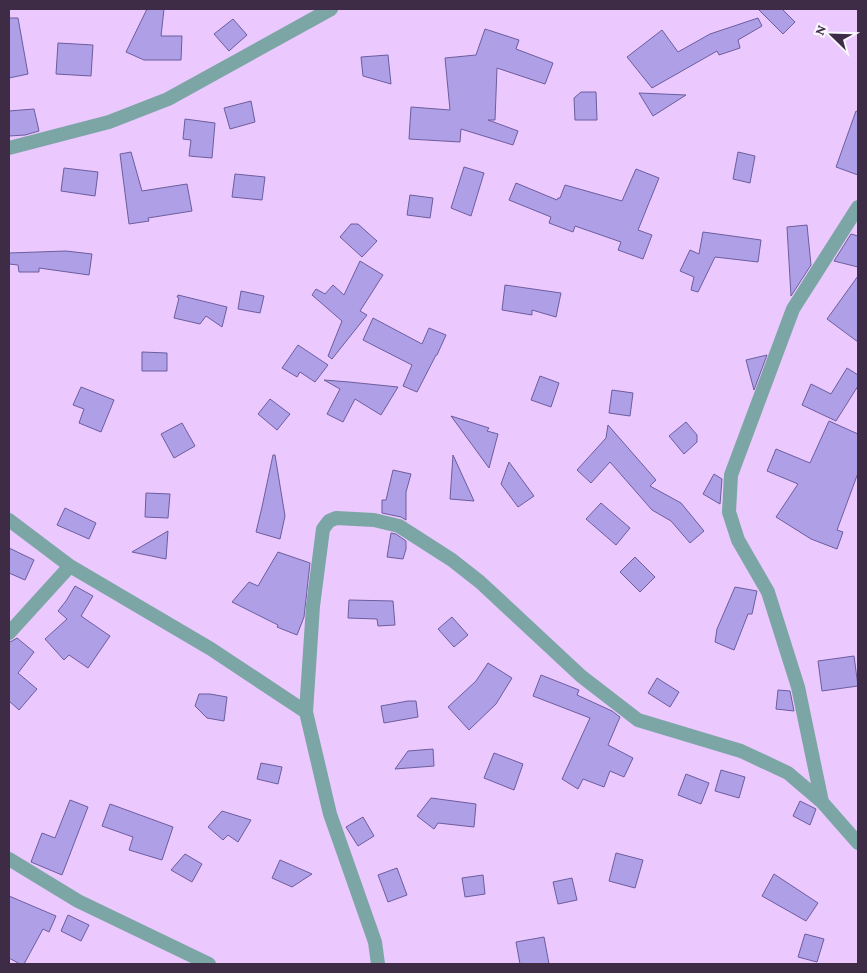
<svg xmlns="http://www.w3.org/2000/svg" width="867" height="973" font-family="'Crimson Pro',serif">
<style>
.building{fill:#af9fe6;stroke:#6d5d9e}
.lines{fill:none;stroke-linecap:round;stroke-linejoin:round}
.minor{stroke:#7ca6a5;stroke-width:14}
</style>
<rect width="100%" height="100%" fill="#ebc8fe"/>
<path class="building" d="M 147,9 L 164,9 L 161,36 L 182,36 L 181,60 L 144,60 L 126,52 Z
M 758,9 L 782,9 L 795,22 L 783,34 Z
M 9,18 L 18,18 L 28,74 L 9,78 Z
M 758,18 L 762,26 L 738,40 L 740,48 L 719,55 L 717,51 L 652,88 L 627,57 L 662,30 L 678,52 L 710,34 Z
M 233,19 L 247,35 L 229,51 L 214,34 Z
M 485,29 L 519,40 L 516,49 L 553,63 L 545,84 L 497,68 L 495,120 L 488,120 L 518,131 L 513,145 L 461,129 L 460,142 L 409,139 L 411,107 L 450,110 L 445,58 L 476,55 Z
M 58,43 L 93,45 L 91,76 L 56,74 Z
M 388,55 L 391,84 L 363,76 L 361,57 Z
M 581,92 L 596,92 L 597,120 L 575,120 L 574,98 Z
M 639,93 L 686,95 L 653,116 Z
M 251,101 L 255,122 L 230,129 L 224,108 Z
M 34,109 L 39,131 L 25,135 L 9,136 L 9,111 Z
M 856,111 L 858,112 L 858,175 L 836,167 Z
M 185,119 L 215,123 L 212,158 L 189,156 L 191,140 L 183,139 Z
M 131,152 L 142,191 L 187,184 L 192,211 L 148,218 L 149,221 L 129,224 L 120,154 Z
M 738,152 L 755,156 L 750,183 L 733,179 Z
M 464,167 L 484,173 L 471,216 L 451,208 Z
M 64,168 L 98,172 L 95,196 L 61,191 Z
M 636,169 L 659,178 L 638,230 L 652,235 L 643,259 L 618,250 L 621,242 L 575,226 L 573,232 L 549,223 L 551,217 L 509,200 L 516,183 L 557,200 L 558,198 L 560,198 L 565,185 L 622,201 Z
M 235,174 L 265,177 L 262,200 L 232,197 Z
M 410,195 L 433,198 L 430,218 L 407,215 Z
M 351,224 L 358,224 L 377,241 L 362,257 L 340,237 Z
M 807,225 L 811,265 L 791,296 L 787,227 Z
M 703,232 L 761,240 L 758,262 L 715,257 L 698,292 L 691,290 L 694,277 L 680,271 L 690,250 L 699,254 Z
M 851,234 L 858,236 L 858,267 L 834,261 Z
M 66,251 L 92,254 L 89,275 L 39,268 L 39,272 L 19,272 L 18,265 L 9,264 L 9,253 Z
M 360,261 L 383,275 L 360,311 L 367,315 L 332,359 L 328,356 L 342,321 L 312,295 L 316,289 L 325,294 L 333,285 L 344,295 Z
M 858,276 L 858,342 L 827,319 Z
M 505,285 L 561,293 L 556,317 L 532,310 L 532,315 L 502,310 Z
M 241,291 L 264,296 L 260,313 L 238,309 Z
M 178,295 L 227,307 L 222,327 L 206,316 L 200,324 L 174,318 L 179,298 L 177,297 Z
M 373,318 L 422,344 L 429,328 L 446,335 L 437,355 L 436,355 L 417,392 L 403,386 L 412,365 L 363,340 Z
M 298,345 L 328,365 L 315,382 L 300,372 L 297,377 L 282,368 Z
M 142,352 L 167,353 L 167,371 L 142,371 Z
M 767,355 L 754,390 L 746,360 Z
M 847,368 L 858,375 L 858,386 L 836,421 L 802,405 L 811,384 L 831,394 Z
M 540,376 L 559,383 L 551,407 L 531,400 Z
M 324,380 L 349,382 L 398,387 L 381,415 L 355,399 L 343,422 L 327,414 L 340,389 Z
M 81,387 L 114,400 L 101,432 L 79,423 L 84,409 L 73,405 Z
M 612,390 L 633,393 L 630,416 L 609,413 Z
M 270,399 L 290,414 L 277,430 L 258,414 Z
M 451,416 L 489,428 L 487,431 L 498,434 L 489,468 Z
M 829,421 L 858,434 L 858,473 L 837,530 L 843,532 L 837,549 L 811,539 L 776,517 L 798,484 L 767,471 L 776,449 L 810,463 Z
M 686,422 L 697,435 L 697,442 L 684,454 L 669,436 Z
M 182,423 L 195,446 L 174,458 L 161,434 Z
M 608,425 L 656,480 L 650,486 L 681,503 L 704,531 L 690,543 L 671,521 L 652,510 L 610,462 L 591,483 L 577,470 L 606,438 Z
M 273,455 L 275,455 L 285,516 L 280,539 L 256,532 L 262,507 Z
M 453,455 L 474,501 L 450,499 Z
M 509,462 L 534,496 L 518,507 L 501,484 Z
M 393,470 L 411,474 L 406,492 L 406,520 L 401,517 L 382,513 L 382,500 L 386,500 Z
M 714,474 L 722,479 L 720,504 L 703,494 Z
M 146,493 L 170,494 L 168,518 L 145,517 Z
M 601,503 L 630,528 L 616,545 L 586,519 Z
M 65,508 L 96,523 L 89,539 L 57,525 Z
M 168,531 L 166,559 L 132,552 Z
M 391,533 L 396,534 L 406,541 L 406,549 L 403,559 L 387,557 Z
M 9,548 L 34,560 L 25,580 L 9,573 Z
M 278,552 L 310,563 L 304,617 L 297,635 L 277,627 L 278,625 L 232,602 L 249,582 L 258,586 Z
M 635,557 L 655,577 L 640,592 L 620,572 Z
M 75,586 L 93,596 L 81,616 L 110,636 L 88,668 L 69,655 L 64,660 L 45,639 L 67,619 L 58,611 L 66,601 Z
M 735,587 L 757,591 L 752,614 L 748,614 L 734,650 L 715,642 L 717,629 Z
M 349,600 L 393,601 L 395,625 L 378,626 L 377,619 L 348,618 Z
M 452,617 L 468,635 L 454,647 L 438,629 Z
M 17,638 L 34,652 L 18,673 L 37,689 L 19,710 L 9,701 L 9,642 L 12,641 Z
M 854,656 L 858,686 L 822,691 L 818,661 Z
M 488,663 L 512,678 L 496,704 L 469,730 L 448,707 L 476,681 Z
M 541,675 L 579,690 L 577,695 L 612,711 L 620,717 L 608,745 L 633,758 L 624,777 L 610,771 L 604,787 L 583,779 L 578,789 L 562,779 L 590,718 L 533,696 Z
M 657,678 L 679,692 L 670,707 L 648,693 Z
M 778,690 L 790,691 L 794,711 L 776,709 Z
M 199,694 L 210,694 L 227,697 L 224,721 L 207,718 L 195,706 Z
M 408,701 L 416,701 L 418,717 L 384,723 L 381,706 Z
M 433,749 L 434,766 L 395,769 L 408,751 Z
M 494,753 L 523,764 L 514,790 L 484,778 Z
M 261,763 L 282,767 L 278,784 L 257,779 Z
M 721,770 L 745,777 L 739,798 L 715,791 Z
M 686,774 L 709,783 L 701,804 L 678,795 Z
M 431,798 L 476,804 L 474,827 L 438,823 L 434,829 L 417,816 Z
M 70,800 L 88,807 L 62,875 L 31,862 L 42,833 L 55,838 Z
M 800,801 L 816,809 L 810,825 L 793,816 Z
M 110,804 L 173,827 L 162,860 L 129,850 L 133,837 L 102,826 Z
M 222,811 L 251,820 L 238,842 L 228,835 L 223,840 L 208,827 Z
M 363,817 L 374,836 L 358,846 L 346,827 Z
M 616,853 L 643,860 L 635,888 L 609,881 Z
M 185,854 L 202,864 L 192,882 L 171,870 Z
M 280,860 L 312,874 L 292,887 L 272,878 Z
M 397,868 L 407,895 L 388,902 L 378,875 Z
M 774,874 L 818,903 L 806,921 L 762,896 Z
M 483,875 L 485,894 L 465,897 L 462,878 Z
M 572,878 L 577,900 L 558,904 L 553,882 Z
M 9,896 L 56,916 L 49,932 L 43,929 L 24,964 L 20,964 L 9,958 Z
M 68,915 L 89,925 L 81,941 L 61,931 Z
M 805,934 L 824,939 L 817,962 L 798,957 Z
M 544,937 L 549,964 L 520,964 L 516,942 Z"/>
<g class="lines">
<path class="minor" d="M 9,148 L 109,122 L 168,99 L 331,9
M 9,520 L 70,566 L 211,649 L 306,712
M 9,633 L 70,566
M 822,802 L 798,687 L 768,592 L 738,540 L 729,512 L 731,475 L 793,309 L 858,207
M 9,859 L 78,901 L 209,964
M 378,964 L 375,942 L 330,814 L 306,712 L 313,606 L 323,529 L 329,521 L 336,518 L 374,520 L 399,526 L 452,560 L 480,582 L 581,676 L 638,720 L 741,751 L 788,773 L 822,802 L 858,843"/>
</g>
<rect width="867" height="973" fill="none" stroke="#3e2c47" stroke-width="20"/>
<g transform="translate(832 35) rotate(293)" stroke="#fbf7fe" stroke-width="4" paint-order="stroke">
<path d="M0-4L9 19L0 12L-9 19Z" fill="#3e2c47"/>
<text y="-8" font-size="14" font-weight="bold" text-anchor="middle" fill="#3e2c47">N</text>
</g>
</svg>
